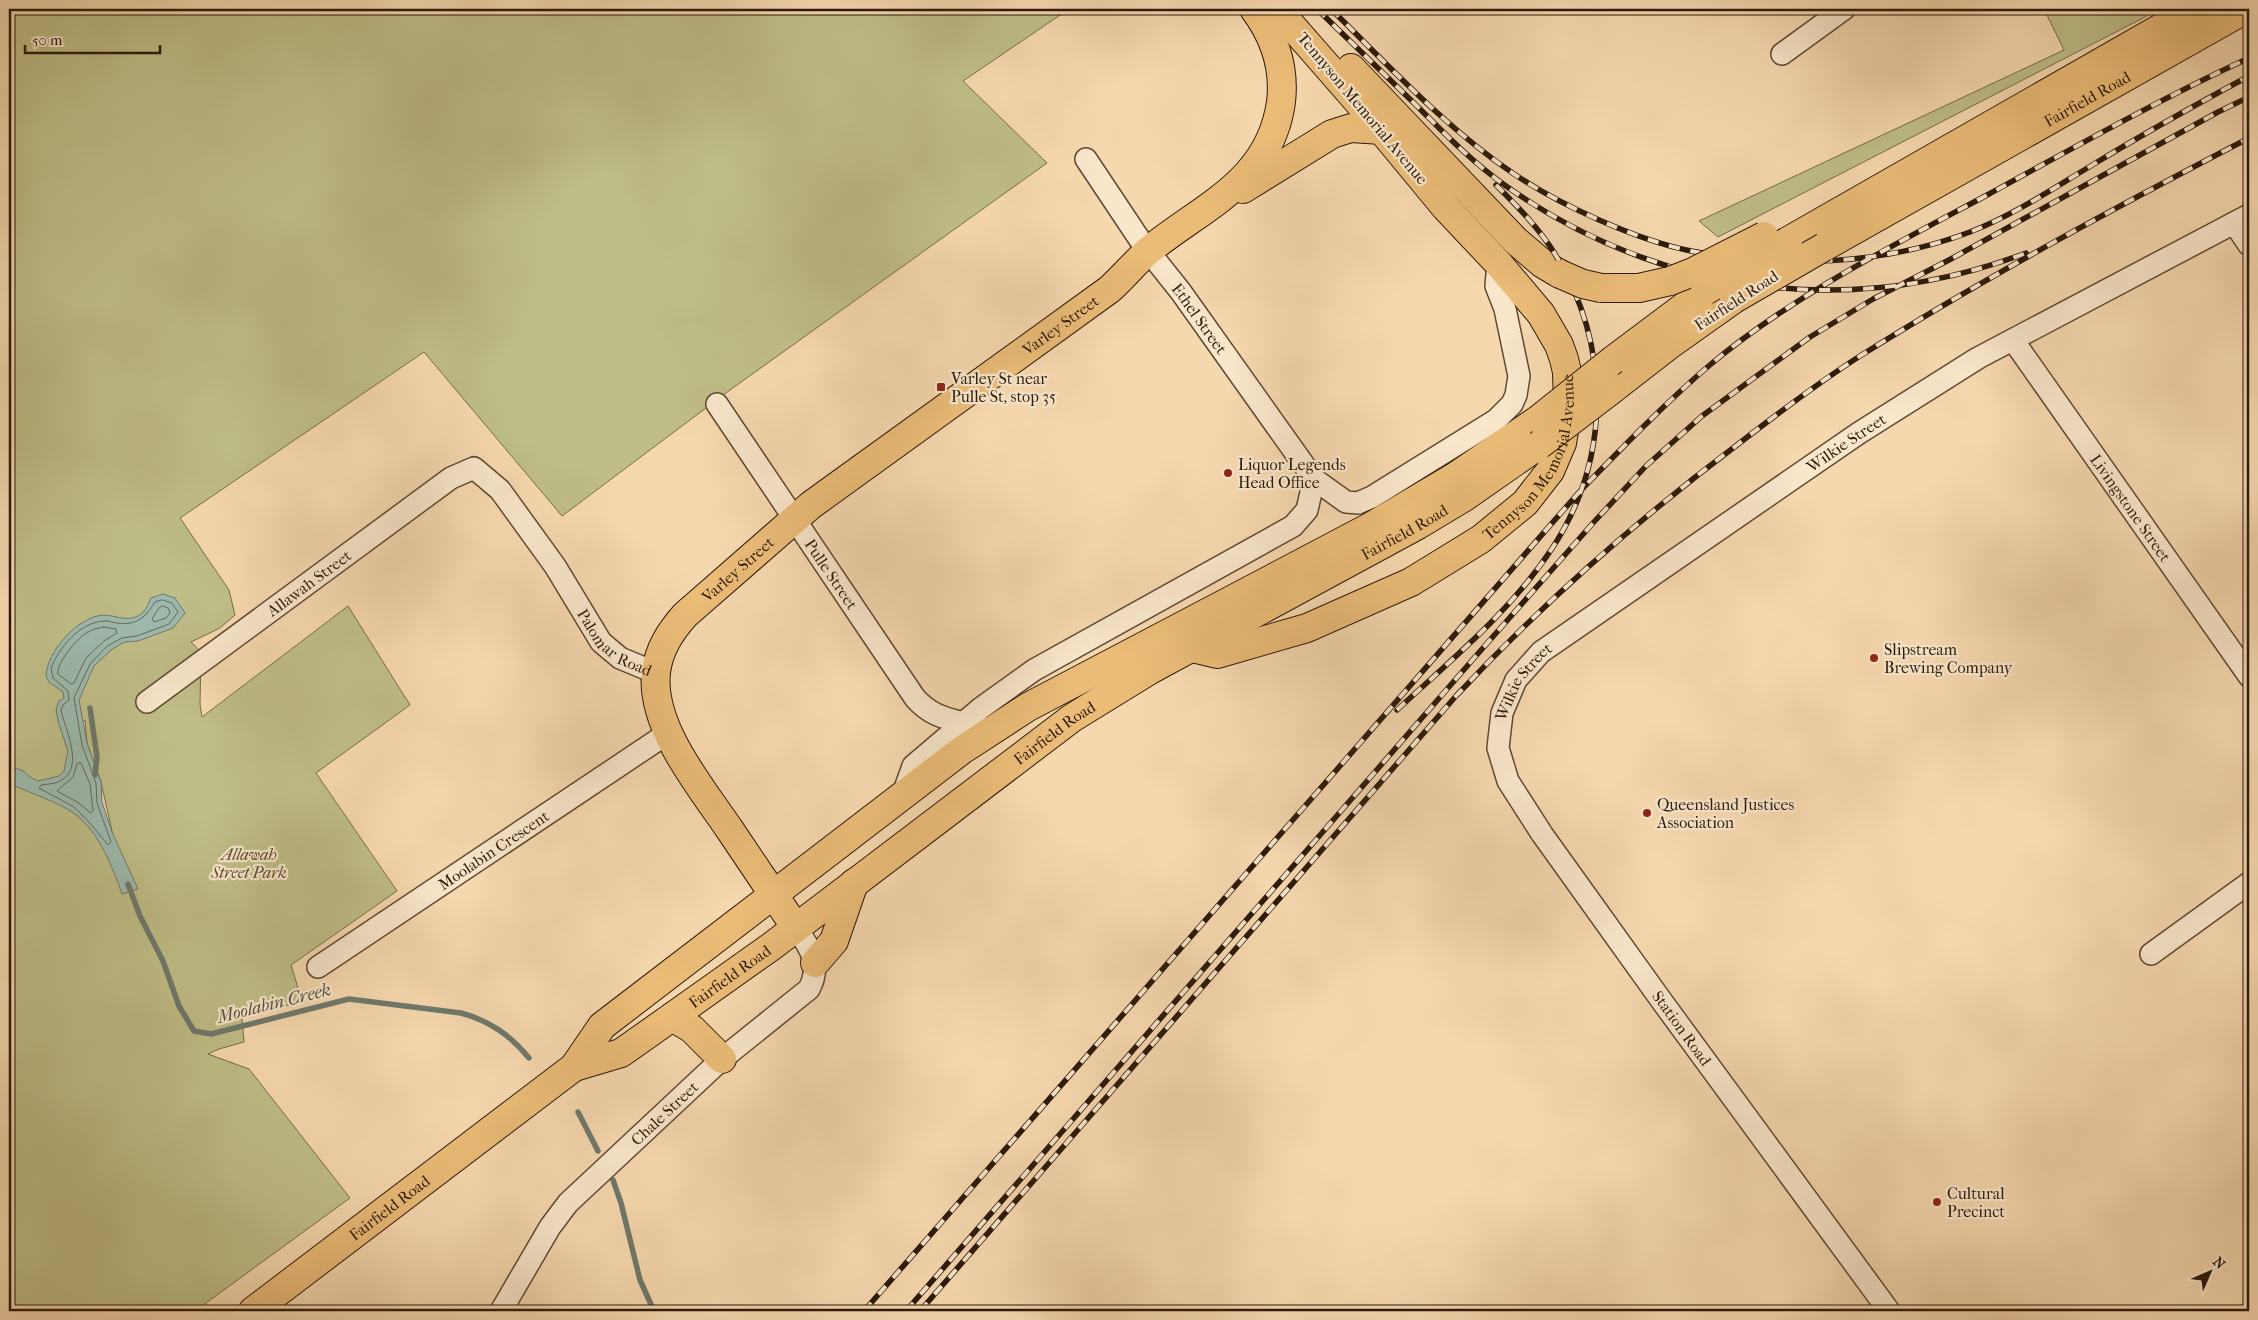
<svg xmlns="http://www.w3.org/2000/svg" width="2258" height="1320" font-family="'IM FELL French Canon',serif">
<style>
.green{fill:#bfbe88;stroke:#756c49;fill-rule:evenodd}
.water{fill:#9db9ad;stroke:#6f796c}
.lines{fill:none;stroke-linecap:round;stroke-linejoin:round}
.shore{stroke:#64695c;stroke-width:1}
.stream{stroke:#6f796c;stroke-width:5.5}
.minor-casing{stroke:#5e4933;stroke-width:24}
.major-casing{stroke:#2b190a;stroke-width:30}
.minor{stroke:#f9e6cb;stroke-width:21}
.major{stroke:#ebbc78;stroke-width:28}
.rail-casing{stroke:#2b190a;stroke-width:5.5}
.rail{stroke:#f9e6cb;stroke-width:4;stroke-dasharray:11;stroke-linecap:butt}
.major-bridge-casing{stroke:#2b190a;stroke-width:30;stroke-linecap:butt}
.major-bridge{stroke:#ebbc78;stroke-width:28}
.poi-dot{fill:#8f2418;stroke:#f9e6cb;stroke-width:2}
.labels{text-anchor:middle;stroke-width:4.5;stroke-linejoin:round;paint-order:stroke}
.street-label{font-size:16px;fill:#2b190a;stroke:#f9e6cb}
.poi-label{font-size:16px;fill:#2b190a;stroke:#f9e6cb;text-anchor:start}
.park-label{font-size:16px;font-style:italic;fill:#574b30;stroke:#f9e6cb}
.water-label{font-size:18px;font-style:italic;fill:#535143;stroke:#f9e6cb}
</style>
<rect width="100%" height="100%" fill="#f6d8af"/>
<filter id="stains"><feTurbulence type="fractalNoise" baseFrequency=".004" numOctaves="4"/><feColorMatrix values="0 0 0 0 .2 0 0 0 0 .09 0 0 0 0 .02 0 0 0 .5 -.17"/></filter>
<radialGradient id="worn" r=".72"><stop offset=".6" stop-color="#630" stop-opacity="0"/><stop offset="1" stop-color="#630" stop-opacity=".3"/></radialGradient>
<path class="green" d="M 9,9 L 1069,9 L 963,81 L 1047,163 L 730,390 L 562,516 L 424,352 L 180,518 L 229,590 L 235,615 L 220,628 L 191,642 L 201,652 L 200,704 L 202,717 L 348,606 L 410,705 L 316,773 L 397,891 L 291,965 L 302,1001 L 242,1018 L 244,1042 L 219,1049 L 208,1054 L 249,1069 L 350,1198 L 195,1311 L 9,1311 ZM 85,720 L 87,743 L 101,782 L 112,831 L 108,854 L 70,731 Z
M 2044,9 L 2142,9 L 2147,16 L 1718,237 L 1699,221 L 2064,50 Z"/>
<path class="water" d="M 163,594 L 175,598 L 185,613 L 173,628 L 138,641 L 124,642 L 111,650 L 94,666 L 79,700 L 87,743 L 101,782 L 102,802 L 112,832 L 138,889 L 122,894 C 111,864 98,828 69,810 C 50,799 29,793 9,783 L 9,767 L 22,770 L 30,777 L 38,781 L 59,776 L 64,771 L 68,751 L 58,721 L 56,709 L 59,701 L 64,698 L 63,692 L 49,682 L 46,676 C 47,651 78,617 103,615 C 115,615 126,622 138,616 C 145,613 148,605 151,598 Z"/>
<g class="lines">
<path class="shore" d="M 163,600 L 172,603 L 178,612 L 169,624 L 137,636 L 122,638 L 107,646 L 90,664 L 74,698 L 82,745 L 96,783 L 97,803 L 111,842 L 108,845 L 89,822 L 74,807 L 39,788 L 41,785 C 47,784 55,784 60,781 C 86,768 64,727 61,710 L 63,705 L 69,700 L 68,691 L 53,678 L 51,668 C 59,648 79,623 103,621 C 108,620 113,623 118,623 C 136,626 146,617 155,602 Z
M 163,606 L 168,608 L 170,613 L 166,618 L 154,622 L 152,619 L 159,608 Z
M 104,627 L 116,629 L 117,633 L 104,641 L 86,658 L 74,683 L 71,684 L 58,674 C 56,663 78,637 88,632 C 93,629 99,628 104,627 Z
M 81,763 L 90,784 L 93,811 L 91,813 L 77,802 L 57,791 L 73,777 L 77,764 Z"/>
<path class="stream" d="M 90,708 L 97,757 L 95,775
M 128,884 L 140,916 L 163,961 L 179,1006 L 194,1031 L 211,1034 L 349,999 L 461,1013 C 490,1021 510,1035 529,1058
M 578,1112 L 598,1151
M 613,1180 L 621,1203 L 640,1280 L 654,1311
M 2240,1311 L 2249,1300"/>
<g class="minor-casing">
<g id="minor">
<path d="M 1782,54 L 1844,9"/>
<path id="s1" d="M 1086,159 L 1142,243 L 1181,292 L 1314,479 L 1346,502 L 1358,503 L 1372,497 L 1496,420 L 1512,404 L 1516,395 L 1519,376 L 1505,309 L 1496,286 L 1498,263"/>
<path d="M 2234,223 L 2249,245"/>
<path id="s2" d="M 2013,340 L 2249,676"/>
<path id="s3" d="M 717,404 L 915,698 C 929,714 943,718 964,723"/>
<path id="s4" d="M 147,702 L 451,478 L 474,468 L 500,490 L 555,566 L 601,642 L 620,658 L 656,673"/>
<path d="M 902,797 L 913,766 L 981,708 L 1034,670 L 1293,526 L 1307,510 L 1314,479"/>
<path d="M 2151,954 L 2249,883"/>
<path id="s5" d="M 318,967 L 668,733"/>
<path id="s6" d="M 501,1311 L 550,1227 L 568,1203 L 722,1059 L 809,989 C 822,965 810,947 796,928"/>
<path id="s7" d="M 1889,1311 L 1661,1000 L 1542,834 L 1508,781 L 1498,748 L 1502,713 L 1516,680 L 1541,652 L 1859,433 L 1978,358 L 2249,215"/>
</g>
</g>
<g class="major-casing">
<g id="major">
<path d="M 1351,68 L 1516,241 L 1543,264 L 1560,274"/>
<path d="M 1243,189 L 1332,134 L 1351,128 L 1382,130"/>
<path d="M 1788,241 L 2194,9"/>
<path id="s8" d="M 1824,247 L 2246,9"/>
<path d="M 1601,288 L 1639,288 L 1670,281"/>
<path d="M 1613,360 L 1705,291"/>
<path d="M 1614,388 L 1672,343 L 1734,299"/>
<path id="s9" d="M 1192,648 L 1217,654 L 1307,628 L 1411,582 L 1481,539 L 1525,503 L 1550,471 L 1562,443 L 1568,406 L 1567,372 L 1564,359 L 1559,345 L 1541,314 L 1498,263 L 1446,208 L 1360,104 L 1277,9"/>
<path id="s10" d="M 796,928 C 774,895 752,863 730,830 C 701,787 650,727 656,672 C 659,649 670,632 685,615 L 811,505 L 1110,289 C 1123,277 1135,263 1148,251 C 1203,206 1270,182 1281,102 C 1285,68 1274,36 1254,9"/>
<path d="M 815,963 L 834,941 L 854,883"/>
<path d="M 672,1017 L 692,1029 L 722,1059"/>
<path id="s11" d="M 574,1067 L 621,1053 L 672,1017 L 772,946 L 1072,718 L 1150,670 L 1418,525 L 1463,498 L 1539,445"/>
<path id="s12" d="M 253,1311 L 574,1067 L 602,1026 L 962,750 L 1028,707 L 1370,527 L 1456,476 L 1539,419"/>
</g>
</g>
<use href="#minor" class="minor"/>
<use href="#major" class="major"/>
<g class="rail-casing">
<path id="rail" d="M 1317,9 C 1350,41 1383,73 1416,105 C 1444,133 1473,163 1506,186 C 1661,295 1849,320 2026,253
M 1331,9 C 1389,66 1446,128 1514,174 C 1560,205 1636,240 1691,251 C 1782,269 1883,265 1970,232 C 2014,215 2054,188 2094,164 C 2145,133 2197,104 2249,76
M 1397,710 C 1451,660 1510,612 1551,550 C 1612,459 1611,346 1555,254 C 1539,228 1517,206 1496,185
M 864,1311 L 1581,490 C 1623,447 1665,403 1711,364 C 1794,295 1894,245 1989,194 C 2075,147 2160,99 2249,58
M 906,1311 L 1475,657 L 1593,523 L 1646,466 L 1702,416 L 1810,337 L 1873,299 L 1949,260 L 2218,112 L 2249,97
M 920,1311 L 1456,696 C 1542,604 1636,521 1737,445 C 1777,414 1818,383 1860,356 C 1986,277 2118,206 2249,138"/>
</g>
<use href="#rail" class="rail"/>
<g class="major-bridge-casing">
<path id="major-bridge" d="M 1560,274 L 1583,284 L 1601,288
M 1670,281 L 1693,272 L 1764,236
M 1705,291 L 1788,241
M 1734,299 L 1824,247
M 1539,419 L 1613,360
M 1539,445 L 1614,388"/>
</g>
<use href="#major-bridge" class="major-bridge"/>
</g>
<g class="poi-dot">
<rect x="936" y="382" width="10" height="10" rx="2.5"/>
<circle cx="1228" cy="473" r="5"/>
<circle cx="1874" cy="658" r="5"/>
<circle cx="1647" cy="813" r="5"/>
<circle cx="1937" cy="1202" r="5"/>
</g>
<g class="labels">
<g class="street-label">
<text dy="6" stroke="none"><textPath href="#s8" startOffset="302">Fairfield Road</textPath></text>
<text transform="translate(1363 108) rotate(50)" y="6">Tennyson Memorial Avenue</text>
<text transform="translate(1736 300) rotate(-33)" y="6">Fairfield Road</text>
<text dy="6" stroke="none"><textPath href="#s1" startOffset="196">Ethel Street</textPath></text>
<text dy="6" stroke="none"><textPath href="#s10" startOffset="836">Varley Street</textPath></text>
<text dy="6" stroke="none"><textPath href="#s7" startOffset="1166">Wilkie Street</textPath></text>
<text dy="6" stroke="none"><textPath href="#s9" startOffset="416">Tennyson Memorial Avenue</textPath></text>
<text dy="6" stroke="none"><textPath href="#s2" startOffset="205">Livingstone Street</textPath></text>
<text dy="6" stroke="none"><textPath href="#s11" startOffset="992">Fairfield Road</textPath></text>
<text dy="6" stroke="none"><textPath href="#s10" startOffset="431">Varley Street</textPath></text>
<text dy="6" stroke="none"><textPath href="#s3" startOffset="205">Pulle Street</textPath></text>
<text dy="6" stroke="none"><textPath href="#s4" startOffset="201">Allawah Street</textPath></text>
<text dy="6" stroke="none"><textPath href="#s4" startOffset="630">Palomar Road</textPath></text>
<text dy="6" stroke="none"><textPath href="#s7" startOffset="761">Wilkie Street</textPath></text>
<text dy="6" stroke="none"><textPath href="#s11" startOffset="588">Fairfield Road</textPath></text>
<text dy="6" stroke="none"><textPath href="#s5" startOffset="211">Moolabin Crescent</textPath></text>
<text dy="6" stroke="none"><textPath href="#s11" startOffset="182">Fairfield Road</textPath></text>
<text transform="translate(1682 1028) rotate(54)" y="6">Station Road</text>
<text dy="6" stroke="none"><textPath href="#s6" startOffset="259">Chale Street</textPath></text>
<text dy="6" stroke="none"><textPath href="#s12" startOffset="171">Fairfield Road</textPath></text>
</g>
<g class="poi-label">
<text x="951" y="384">Varley St near<tspan x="951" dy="18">Pulle St, stop 35</tspan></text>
<text x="1238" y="470">Liquor Legends<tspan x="1238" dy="18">Head Office</tspan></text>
<text x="1884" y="655">Slipstream<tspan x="1884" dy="18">Brewing Company</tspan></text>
<text x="1657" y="810">Queensland Justices<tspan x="1657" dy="18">Association</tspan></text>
<text x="1947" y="1199">Cultural<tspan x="1947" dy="18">Precinct</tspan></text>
</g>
<g class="park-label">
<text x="249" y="860">Allawah<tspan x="249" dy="18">Street Park</tspan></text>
</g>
<g class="water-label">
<text transform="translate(274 1003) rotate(-14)" y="6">Moolabin Creek</text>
</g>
</g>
<rect width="2258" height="1320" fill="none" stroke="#f6d8af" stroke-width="30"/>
<rect x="10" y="10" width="2238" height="1300" fill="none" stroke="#2b190a" stroke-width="2.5"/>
<rect x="15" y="15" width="2228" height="1290" fill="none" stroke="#2b190a"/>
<g transform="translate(2210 1272) rotate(45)" stroke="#f9e6cb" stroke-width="4" paint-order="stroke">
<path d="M0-4L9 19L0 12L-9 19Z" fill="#2b190a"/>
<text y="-8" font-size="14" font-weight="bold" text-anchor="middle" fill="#2b190a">N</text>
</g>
<path d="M25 45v8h135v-8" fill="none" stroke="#2b190a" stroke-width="2.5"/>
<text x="32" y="45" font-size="15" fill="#2b190a" stroke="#f9e6cb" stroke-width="4" paint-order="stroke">50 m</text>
<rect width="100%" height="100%" filter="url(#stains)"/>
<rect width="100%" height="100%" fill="url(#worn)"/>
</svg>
